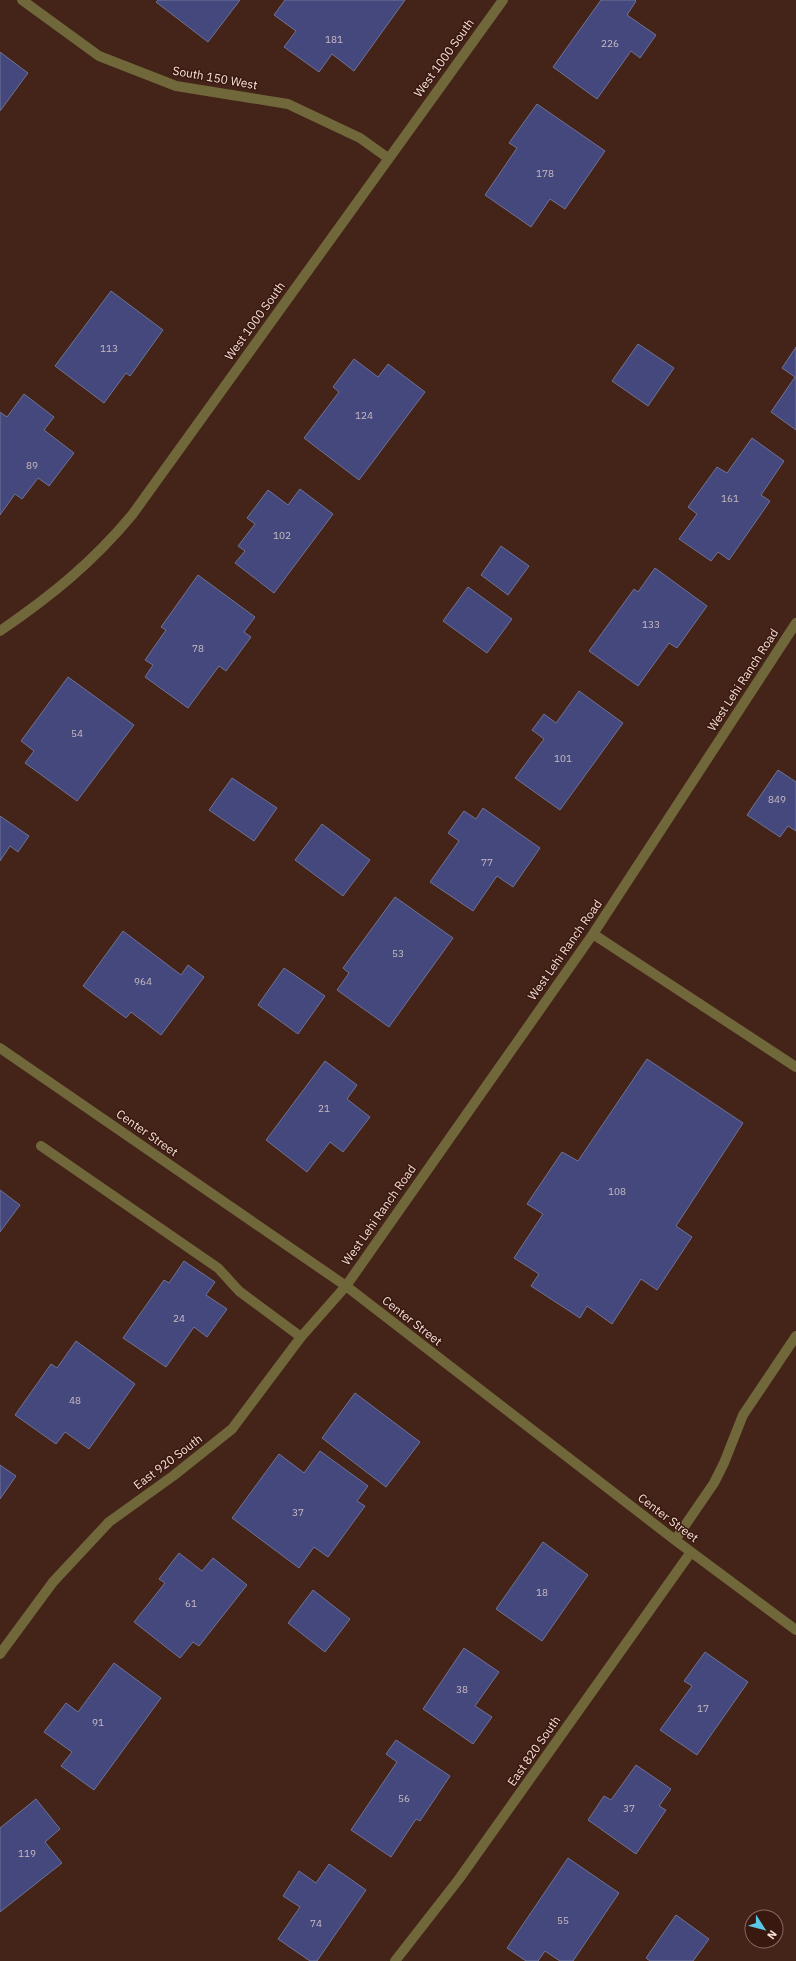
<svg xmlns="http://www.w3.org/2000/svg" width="796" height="1961" font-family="'IBM Plex Sans',sans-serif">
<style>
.building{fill:#44487c;stroke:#6f7396}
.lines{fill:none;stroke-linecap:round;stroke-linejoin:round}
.minor{stroke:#70673a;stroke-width:10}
.labels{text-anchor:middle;stroke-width:3;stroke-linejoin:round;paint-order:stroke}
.number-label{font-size:10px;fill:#cabac2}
.street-label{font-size:12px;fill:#f6e0d9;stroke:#39190f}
</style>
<rect width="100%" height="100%" fill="#442319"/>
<path class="building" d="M 158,0 L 240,0 L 208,42 L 156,2 Z
M 285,0 L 405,0 L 354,71 L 332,54 L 319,72 L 284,47 L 296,31 L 274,15 Z
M 601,0 L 635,0 L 636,1 L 627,15 L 656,35 L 640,58 L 631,51 L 597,99 L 553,67 Z
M 0,52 L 28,73 L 0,111 Z
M 537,104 L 605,151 L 565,209 L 550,199 L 531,227 L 485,195 L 517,148 L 509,143 Z
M 111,291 L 163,330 L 130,376 L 126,373 L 104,403 L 55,366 Z
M 638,344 L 674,368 L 648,406 L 612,381 Z
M 796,347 L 796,430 L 771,412 L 795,377 L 782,368 Z
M 354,359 L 378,377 L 388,364 L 425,392 L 359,480 L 304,438 L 339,392 L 333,387 Z
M 24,394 L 54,417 L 44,430 L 74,453 L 49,486 L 38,478 L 22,499 L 15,494 L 0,515 L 0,412 L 7,417 Z
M 752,438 L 784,461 L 761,495 L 770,501 L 729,560 L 718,552 L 711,561 L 679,539 L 697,514 L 688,507 L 717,467 L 727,473 Z
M 300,489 L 333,514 L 274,593 L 235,563 L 245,551 L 238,546 L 255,524 L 247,518 L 268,490 L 288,505 Z
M 501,546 L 529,566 L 508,595 L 481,575 Z
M 655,568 L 707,606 L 677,648 L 669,643 L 638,686 L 589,651 L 634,589 L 638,592 Z
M 198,575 L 255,617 L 244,632 L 251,637 L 226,671 L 219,666 L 188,708 L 145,677 L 153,665 L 145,660 L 166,630 L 161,627 Z
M 468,587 L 512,619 L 487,653 L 443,621 Z
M 68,677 L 134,725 L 77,801 L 25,763 L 34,751 L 21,741 Z
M 579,691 L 623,723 L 560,810 L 515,778 L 544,739 L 532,730 L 544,714 L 556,723 Z
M 778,770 L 796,782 L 796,831 L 788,826 L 780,837 L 747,815 Z
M 232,778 L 277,808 L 254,841 L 209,810 Z
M 483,808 L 540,848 L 513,887 L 497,876 L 473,911 L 430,882 L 459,841 L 448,833 L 464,811 L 476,819 Z
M 0,816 L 29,836 L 18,852 L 10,846 L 0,861 Z
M 322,824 L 370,860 L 343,896 L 295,860 Z
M 395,897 L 453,938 L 389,1027 L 337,990 L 349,973 L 343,968 Z
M 123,931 L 181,975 L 188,965 L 204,977 L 161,1035 L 131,1012 L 126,1018 L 83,986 Z
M 284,968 L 325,996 L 298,1034 L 258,1005 Z
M 647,1059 L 743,1123 L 676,1226 L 692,1237 L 657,1290 L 641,1279 L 612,1324 L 587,1306 L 580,1318 L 531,1286 L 539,1274 L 514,1258 L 543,1214 L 527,1204 L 562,1152 L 578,1161 Z
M 325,1061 L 357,1085 L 347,1099 L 370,1117 L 343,1152 L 330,1142 L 307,1172 L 266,1140 Z
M 0,1190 L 20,1205 L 0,1232 Z
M 184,1261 L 215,1282 L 206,1295 L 227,1309 L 207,1337 L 194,1327 L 166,1367 L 123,1338 L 164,1280 L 169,1283 Z
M 76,1341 L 135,1384 L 89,1449 L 65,1432 L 56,1444 L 15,1415 L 51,1364 L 57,1368 Z
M 355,1393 L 420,1442 L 386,1487 L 322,1438 Z
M 320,1451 L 368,1486 L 357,1501 L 365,1506 L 328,1557 L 314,1547 L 299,1568 L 232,1518 L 279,1454 L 304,1473 Z
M 0,1465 L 16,1476 L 0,1499 Z
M 543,1542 L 588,1575 L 542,1641 L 496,1609 Z
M 179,1553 L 202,1571 L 213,1558 L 247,1585 L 199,1646 L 193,1642 L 180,1658 L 134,1622 L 165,1583 L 159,1579 Z
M 313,1590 L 350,1619 L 325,1652 L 288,1623 Z
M 464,1648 L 499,1672 L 475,1706 L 492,1717 L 473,1744 L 423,1709 Z
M 705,1652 L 748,1682 L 697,1755 L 660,1730 L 692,1686 L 684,1681 Z
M 114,1663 L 161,1698 L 94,1790 L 61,1766 L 72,1752 L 44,1732 L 66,1703 L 78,1712 Z
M 396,1740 L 450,1776 L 420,1821 L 416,1819 L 391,1857 L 351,1830 L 397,1762 L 386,1754 Z
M 636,1765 L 671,1789 L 659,1806 L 666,1810 L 636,1854 L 588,1820 L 604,1796 L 611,1800 Z
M 36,1799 L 60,1829 L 45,1842 L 62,1863 L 0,1912 L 0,1828 Z
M 568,1858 L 619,1893 L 573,1961 L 560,1961 L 545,1951 L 538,1961 L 526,1961 L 507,1948 Z
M 329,1864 L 366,1890 L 317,1961 L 310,1961 L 278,1939 L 300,1907 L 283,1896 L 299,1871 L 316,1883 Z
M 676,1915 L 709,1939 L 693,1961 L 650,1961 L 646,1958 Z"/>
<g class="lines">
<path class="minor" d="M 22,0 L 99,56 L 176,86 L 288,104 L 360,138 L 388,158
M 0,631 C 51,596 92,563 132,515 L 503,0
M 593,934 L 796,1067
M 0,1048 L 346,1286 L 675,1540 L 796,1630
M 41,1146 L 218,1268 L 239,1291 L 301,1337
M 675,1540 L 714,1483 L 724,1463 L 743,1415 L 796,1336
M 0,1654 L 53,1582 L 109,1522 L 173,1476 L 232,1429 L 301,1337 L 346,1286 L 593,934 L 796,623
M 395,1961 L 459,1879 L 691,1552"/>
</g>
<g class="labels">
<g class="number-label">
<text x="334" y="43">181</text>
<text x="610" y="47">226</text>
<text x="545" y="177">178</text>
<text x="109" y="352">113</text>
<text x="364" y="419">124</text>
<text x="32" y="469">89</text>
<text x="730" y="502">161</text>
<text x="282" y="539">102</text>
<text x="651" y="628">133</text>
<text x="198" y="652">78</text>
<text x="77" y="737">54</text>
<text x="563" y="762">101</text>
<text x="777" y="803">849</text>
<text x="487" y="866">77</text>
<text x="398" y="957">53</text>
<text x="143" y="985">964</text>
<text x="324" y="1112">21</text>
<text x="617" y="1195">108</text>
<text x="179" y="1322">24</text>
<text x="75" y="1404">48</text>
<text x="298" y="1516">37</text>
<text x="542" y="1596">18</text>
<text x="191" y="1607">61</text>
<text x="462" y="1693">38</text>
<text x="703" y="1712">17</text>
<text x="98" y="1726">91</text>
<text x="404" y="1802">56</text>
<text x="629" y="1812">37</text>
<text x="27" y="1857">119</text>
<text x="563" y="1924">55</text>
<text x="316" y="1927">74</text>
</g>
<g class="street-label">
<text transform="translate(444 58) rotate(-54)" y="4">West 1000 South</text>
<text transform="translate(215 78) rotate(10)" y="4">South 150 West</text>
<text transform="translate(255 321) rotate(-54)" y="4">West 1000 South</text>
<text transform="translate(743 680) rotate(-57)" y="4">West Lehi Ranch Road</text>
<text transform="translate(565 950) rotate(-55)" y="4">West Lehi Ranch Road</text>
<text transform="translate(147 1133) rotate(35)" y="4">Center Street</text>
<text transform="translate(379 1215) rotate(-55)" y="4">West Lehi Ranch Road</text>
<text transform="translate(412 1321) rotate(38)" y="4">Center Street</text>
<text transform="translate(168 1462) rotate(-37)" y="4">East 920 South</text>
<text transform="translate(668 1518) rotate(37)" y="4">Center Street</text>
<text transform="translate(534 1751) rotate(-55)" y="4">East 820 South</text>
</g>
</g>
<g transform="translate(764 1929) rotate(126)"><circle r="19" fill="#39190f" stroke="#856960"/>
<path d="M0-3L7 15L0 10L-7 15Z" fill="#5ac8e6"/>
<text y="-6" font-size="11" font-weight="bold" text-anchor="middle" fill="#f6e0d9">N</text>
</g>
</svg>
